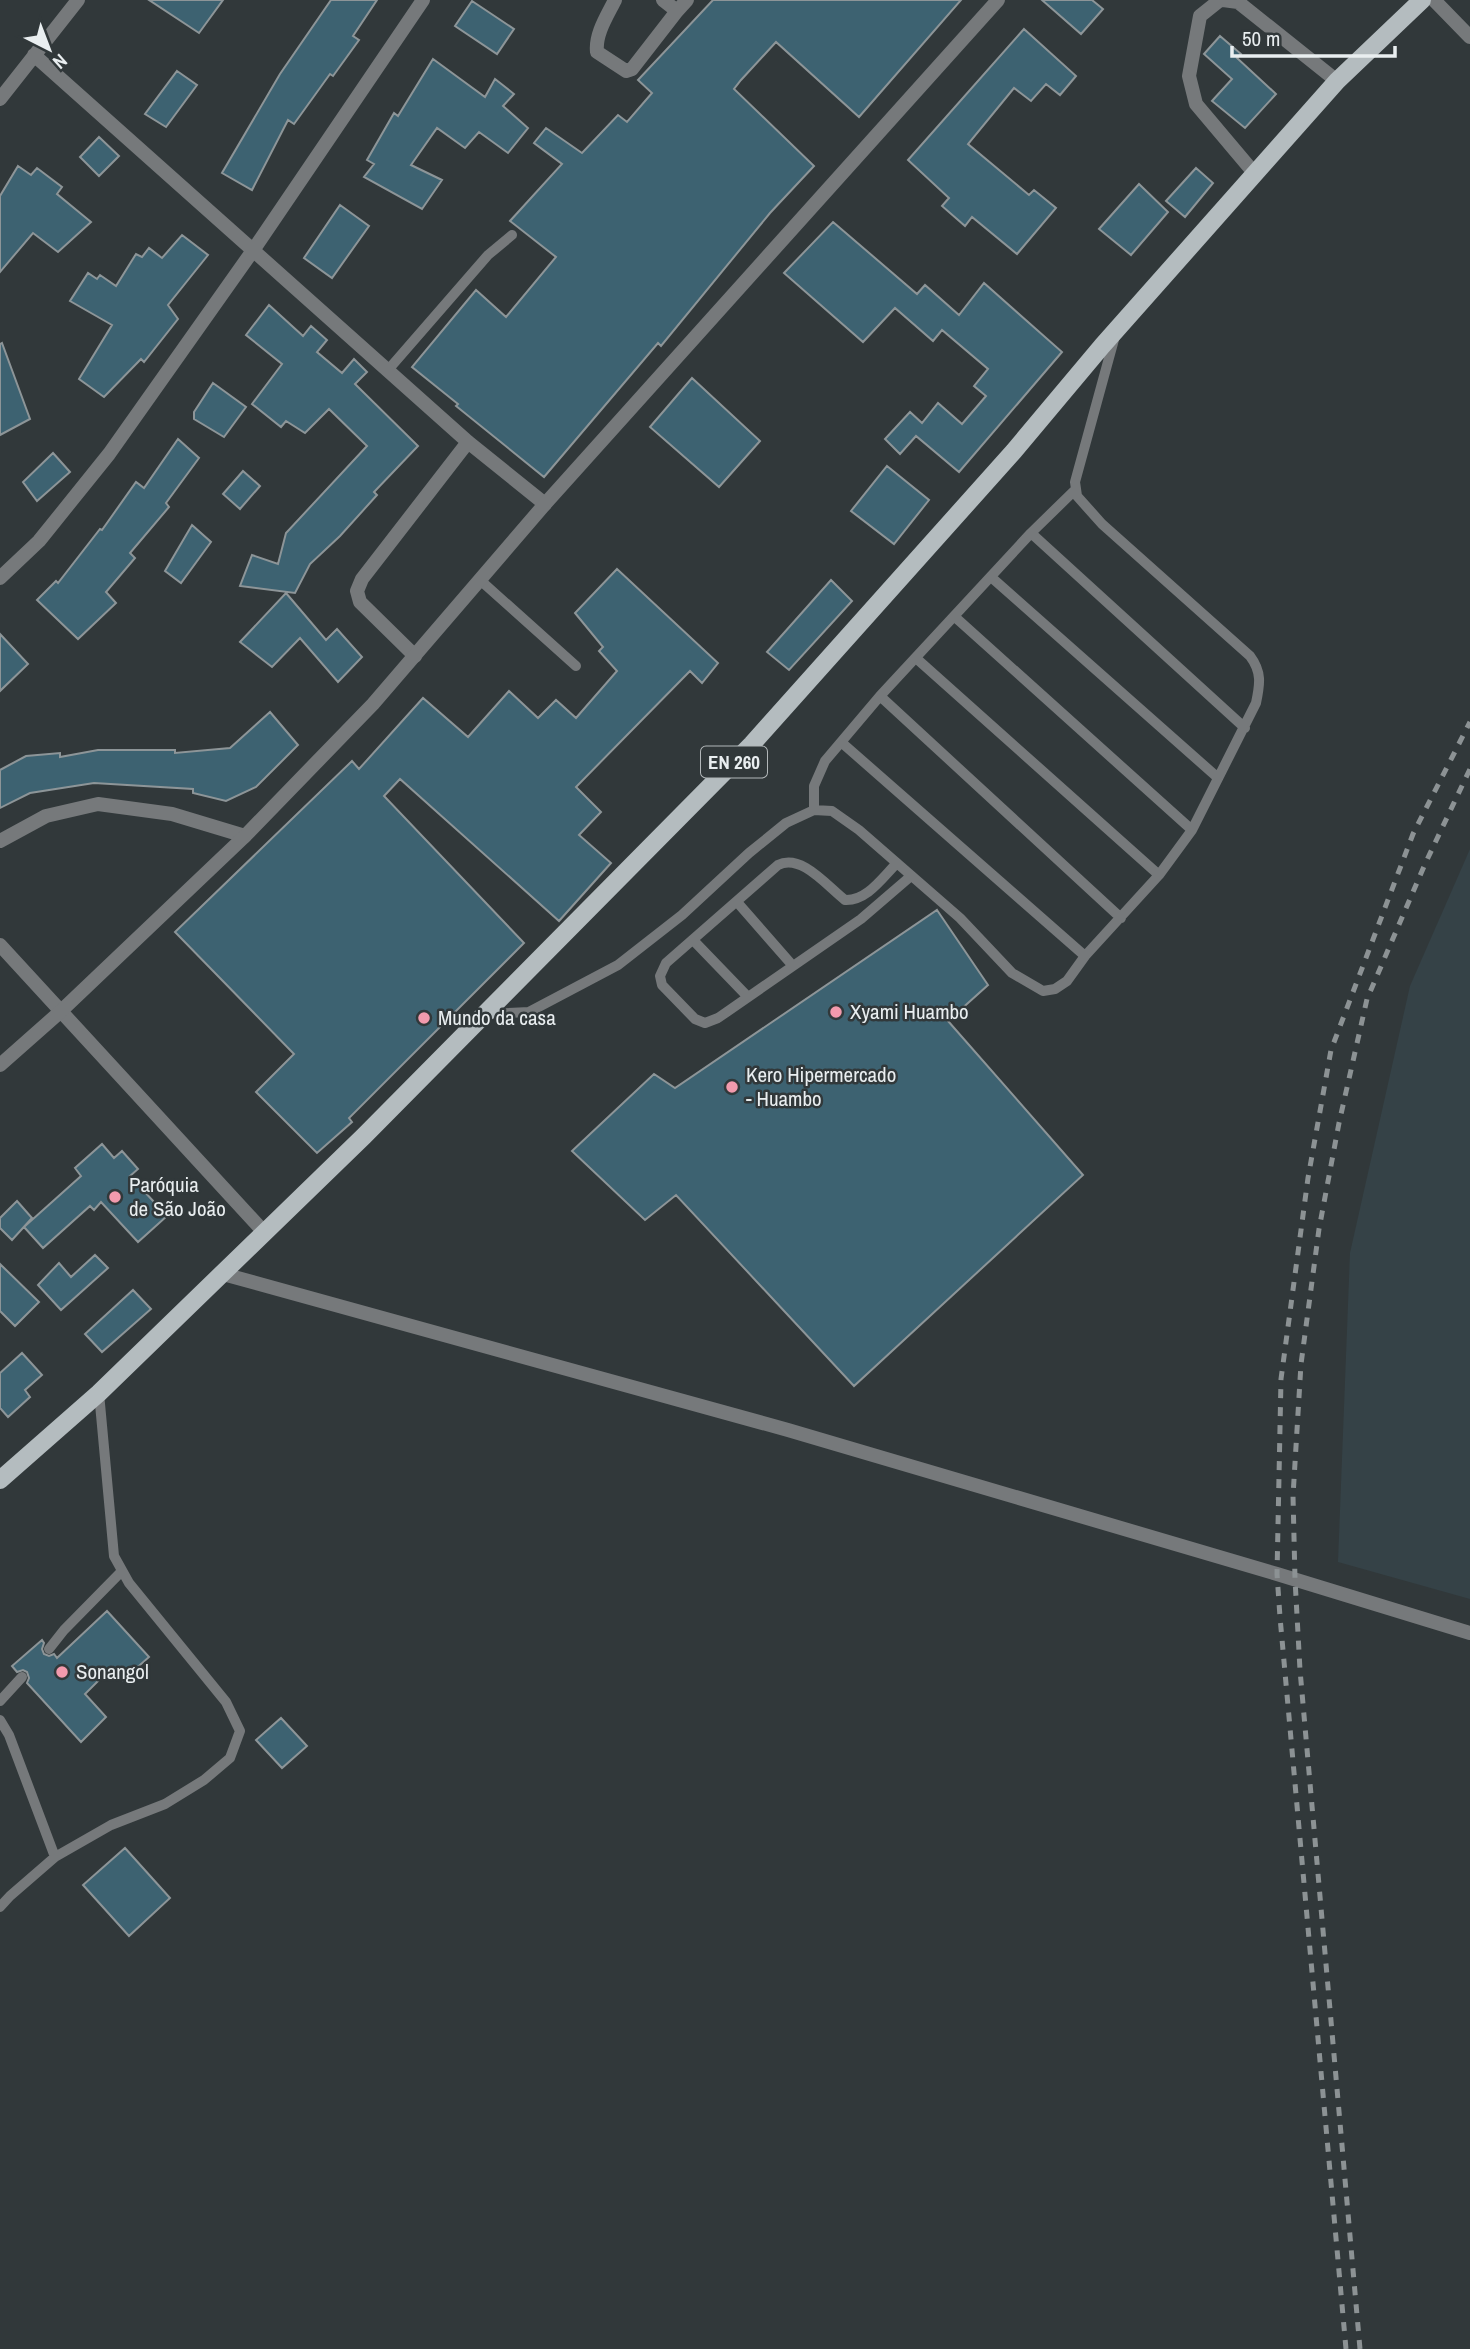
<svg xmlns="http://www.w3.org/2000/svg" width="1470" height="2349" font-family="'Archivo Narrow',sans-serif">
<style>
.built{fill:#354247}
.building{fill:#3d6271;stroke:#8d9598;stroke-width:2}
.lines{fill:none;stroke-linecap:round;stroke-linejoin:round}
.service{stroke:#76797b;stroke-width:10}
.minor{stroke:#76797b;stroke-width:14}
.tertiary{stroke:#76797b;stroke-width:14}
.primary{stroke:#b4bcbf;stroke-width:18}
.rail{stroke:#8c9294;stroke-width:5;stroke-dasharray:9 9;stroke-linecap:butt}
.poi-dot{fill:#f29aad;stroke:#31383a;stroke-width:2.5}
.labels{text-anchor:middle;stroke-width:5;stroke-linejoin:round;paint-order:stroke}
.shield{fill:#31383a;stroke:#b2b7b9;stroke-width:2}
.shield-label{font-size:19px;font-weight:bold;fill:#e9eef0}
.poi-label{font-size:21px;fill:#e9eef0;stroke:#31383a;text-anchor:start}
</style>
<rect width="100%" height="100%" fill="#31383a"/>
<path class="built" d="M 1470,849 L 1470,1599 L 1338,1562 L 1350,1253 L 1410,986 Z"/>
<path class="building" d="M 149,0 L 223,0 L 199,33 Z
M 331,0 L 377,0 L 353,36 L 359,40 L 333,76 L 330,74 L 294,124 L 288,120 L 252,190 L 222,173 L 280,74 Z
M 713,0 L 961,0 L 859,117 L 776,42 L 741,80 L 734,89 L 814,166 L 770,213 L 661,346 L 658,343 L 544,477 L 456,406 L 458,404 L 412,367 L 476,290 L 506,317 L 556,257 L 510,221 L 562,164 L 534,143 L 546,128 L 582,153 L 618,115 L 627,122 L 652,93 L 638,80 Z
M 1042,0 L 1092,0 L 1103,9 L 1081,34 Z
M 472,1 L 514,29 L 497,54 L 455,26 Z
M 1024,29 L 1076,76 L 1060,95 L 1046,84 L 1031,101 L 1014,88 L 968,144 L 1029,195 L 1034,190 L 1056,208 L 1017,254 L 972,217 L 965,226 L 942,206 L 949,198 L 908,160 Z
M 1220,36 L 1241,54 L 1237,58 L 1276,94 L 1245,128 L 1212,101 L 1232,79 L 1204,54 Z
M 433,59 L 485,97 L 495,79 L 514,94 L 503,106 L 528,128 L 508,153 L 479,132 L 465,148 L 437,128 L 411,165 L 442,180 L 422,209 L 364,177 L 374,164 L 367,160 L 394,113 L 398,116 Z
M 177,71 L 197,85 L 166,127 L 145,114 Z
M 99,137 L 119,156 L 99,176 L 80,157 Z
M 18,166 L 31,175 L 37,168 L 62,187 L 57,194 L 91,222 L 58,252 L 33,233 L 0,272 L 0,196 Z
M 1196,168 L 1213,183 L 1185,217 L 1166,201 Z
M 1139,184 L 1168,212 L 1131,255 L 1099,229 Z
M 340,205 L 369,226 L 332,278 L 304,258 Z
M 833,222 L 917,294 L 925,285 L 959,315 L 984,283 L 1062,352 L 959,472 L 916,436 L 900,454 L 885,439 L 910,412 L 922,423 L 938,403 L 962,424 L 986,396 L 974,386 L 988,369 L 942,330 L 933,341 L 895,308 L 863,342 L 784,273 Z
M 182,235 L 208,255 L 168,305 L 178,319 L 144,362 L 141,359 L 104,397 L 79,379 L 112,325 L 70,301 L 88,273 L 97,279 L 100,275 L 116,286 L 136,254 L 142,257 L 149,248 L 162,258 Z
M 269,305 L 303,336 L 311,326 L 327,340 L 317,352 L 342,373 L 354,359 L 367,372 L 355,384 L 418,446 L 374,492 L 377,495 L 340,536 L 310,564 L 295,593 L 240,586 L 252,555 L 278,564 L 286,533 L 367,446 L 329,409 L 305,433 L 286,421 L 281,427 L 252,404 L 282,364 L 246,335 Z
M 2,343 L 30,419 L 0,435 L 0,344 Z
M 692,378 L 760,441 L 719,487 L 650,427 Z
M 213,383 L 246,407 L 224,437 L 194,419 L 194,412 Z
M 178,439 L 199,458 L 166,503 L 169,507 L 130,553 L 135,558 L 106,592 L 116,603 L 78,639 L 37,600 L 56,581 L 58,583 L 100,529 L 102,530 L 136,482 L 144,488 Z
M 53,453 L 70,472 L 37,501 L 23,482 Z
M 887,466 L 929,500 L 894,544 L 851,511 Z
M 243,471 L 260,486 L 240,509 L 223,494 Z
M 192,525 L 211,542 L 181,583 L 165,571 Z
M 617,569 L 718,663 L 702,683 L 690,671 L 576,787 L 601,812 L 579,835 L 611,863 L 559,921 L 400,779 L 384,796 L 524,943 L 349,1118 L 352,1122 L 317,1153 L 256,1092 L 294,1054 L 175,932 L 352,761 L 359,769 L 423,698 L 468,737 L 509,691 L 538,718 L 556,700 L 576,718 L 617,671 L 599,651 L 603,647 L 575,613 Z
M 831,580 L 852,601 L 789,670 L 767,652 Z
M 286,593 L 326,640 L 337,629 L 362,657 L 338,682 L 300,638 L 272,667 L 240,642 Z
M 0,634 L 28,664 L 0,691 Z
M 270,712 L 298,745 L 256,787 L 226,801 L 193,793 L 193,789 L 94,783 L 30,793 L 0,808 L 0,770 L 26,756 L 60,753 L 60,757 L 98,750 L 175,750 L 175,753 L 230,748 Z
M 937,910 L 988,985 L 948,1021 L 1083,1175 L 854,1386 L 676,1195 L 645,1220 L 572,1151 L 654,1074 L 675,1088 Z
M 102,1144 L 114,1158 L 122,1151 L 138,1169 L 130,1176 L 167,1216 L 138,1242 L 101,1202 L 94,1210 L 90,1206 L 43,1248 L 24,1227 L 81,1176 L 75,1168 Z
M 17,1201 L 32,1218 L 12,1240 L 0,1228 L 0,1218 Z
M 95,1255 L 108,1268 L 61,1310 L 38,1285 L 59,1263 L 71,1277 Z
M 0,1264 L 39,1302 L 15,1326 L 0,1311 Z
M 133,1290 L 151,1309 L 102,1352 L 85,1334 Z
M 22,1353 L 42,1375 L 25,1390 L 30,1397 L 8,1417 L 0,1408 L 0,1373 Z
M 107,1611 L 149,1657 L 123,1680 L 112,1667 L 85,1694 L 106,1717 L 81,1742 L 27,1683 L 29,1678 L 27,1672 L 23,1670 L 17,1672 L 12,1666 L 42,1640 L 44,1643 L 42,1649 L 44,1654 L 49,1656 L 54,1654 L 57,1658 Z
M 281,1718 L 307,1746 L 282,1768 L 256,1740 Z
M 125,1848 L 170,1898 L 129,1936 L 83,1885 Z"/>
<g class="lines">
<path class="service" d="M 388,370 L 488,255 L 512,235
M 1031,533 L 1245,728
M 991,577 L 1217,777
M 480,580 L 576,666
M 955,617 L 1192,830
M 917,659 L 1159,875
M 880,696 L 1121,918
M 841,742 L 1085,956
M 814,810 L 814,786 L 825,761 L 880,696 L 1031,533 L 1076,489
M 897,863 C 882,878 867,901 845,900 C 827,886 801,853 778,865 L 666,963 L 660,976 L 662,985 L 695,1019 L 705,1023 L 718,1018 L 861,919 L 911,876
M 737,902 L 793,966
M 693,940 L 748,997
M 488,1014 L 529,1012 L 618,965 L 682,915 L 749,853 L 786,823 L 814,810 L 832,811 L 859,830 L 960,918 L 1012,973 L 1043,991 L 1055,989 L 1067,981 L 1085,956 L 1159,875 L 1192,830 L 1256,703 C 1260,684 1262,672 1250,656 L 1102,524 L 1077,496 L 1075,482 L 1115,336
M 49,1649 L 64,1630 L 122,1571
M 0,1701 L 22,1677
M 0,1720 L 9,1735 L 55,1857
M 0,1907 L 10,1896 L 55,1857 L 111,1825 L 165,1804 L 204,1780 L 230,1758 L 240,1731 L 226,1702 L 129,1583 L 114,1556 L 99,1393"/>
<path class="minor" d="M 615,0 C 607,16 595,34 597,52 L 626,71 L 632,69 L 677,11
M 663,0 L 677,11 L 687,0
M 1220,0 L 1200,16 L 1189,76 L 1196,104 L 1255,174
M 1223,0 L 1238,2 L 1337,81
M 1434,0 L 1470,37
M 34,55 L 468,442 L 545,504
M 0,99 L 78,0
M 0,578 L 39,541 L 109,454 L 254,249 L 423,0
M 415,656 L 360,602 L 357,591 L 362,579 L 468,442
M 0,841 L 46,816 L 98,804 L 172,814 L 245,836
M 0,945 L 264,1232
M 223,1274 L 788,1430 L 1277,1574 L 1470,1633"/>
<path class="tertiary" d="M 0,1065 L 60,1012 L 245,836 L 373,704 L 545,504 L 998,0"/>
<path class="primary" d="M 0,1480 L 99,1393 L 364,1136 L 752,744 L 1014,451 L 1102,346 L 1337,81 L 1422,0"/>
<path class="rail" d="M 1346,2349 L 1280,1617 L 1277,1574 L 1281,1379 L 1308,1178 L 1331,1050 L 1413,834 L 1470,722
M 1360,2349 L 1300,1670 L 1295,1579 L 1293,1496 L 1301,1364 L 1319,1229 L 1339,1123 L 1367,999 L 1425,864 L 1470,769"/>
</g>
<g class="poi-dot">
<circle cx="836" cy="1012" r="7"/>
<circle cx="424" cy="1018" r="7"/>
<circle cx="732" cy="1087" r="7"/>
<circle cx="115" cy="1197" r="7"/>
<circle cx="62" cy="1672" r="7"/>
</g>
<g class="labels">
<rect class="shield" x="701" y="746.5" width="66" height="31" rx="5"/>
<g class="shield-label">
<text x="734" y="769">EN 260</text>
</g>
<g class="poi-label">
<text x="850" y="1019">Xyami Huambo</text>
<text x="438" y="1025">Mundo da casa</text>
<text x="746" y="1082">Kero Hipermercado<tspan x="746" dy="24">- Huambo</tspan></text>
<text x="129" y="1192">Paróquia<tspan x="129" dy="24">de São João</tspan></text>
<text x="76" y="1679">Sonangol</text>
</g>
</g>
<g transform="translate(49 49) rotate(138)" stroke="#31383a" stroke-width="5" paint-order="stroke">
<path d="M0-5L12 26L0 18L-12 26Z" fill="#e9eef0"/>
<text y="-10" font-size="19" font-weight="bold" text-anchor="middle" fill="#e9eef0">N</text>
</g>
<path d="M1232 46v10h163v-10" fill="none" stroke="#e9eef0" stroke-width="3.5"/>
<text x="1242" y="46" font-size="21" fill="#e9eef0" stroke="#31383a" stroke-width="5" paint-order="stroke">50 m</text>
</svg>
